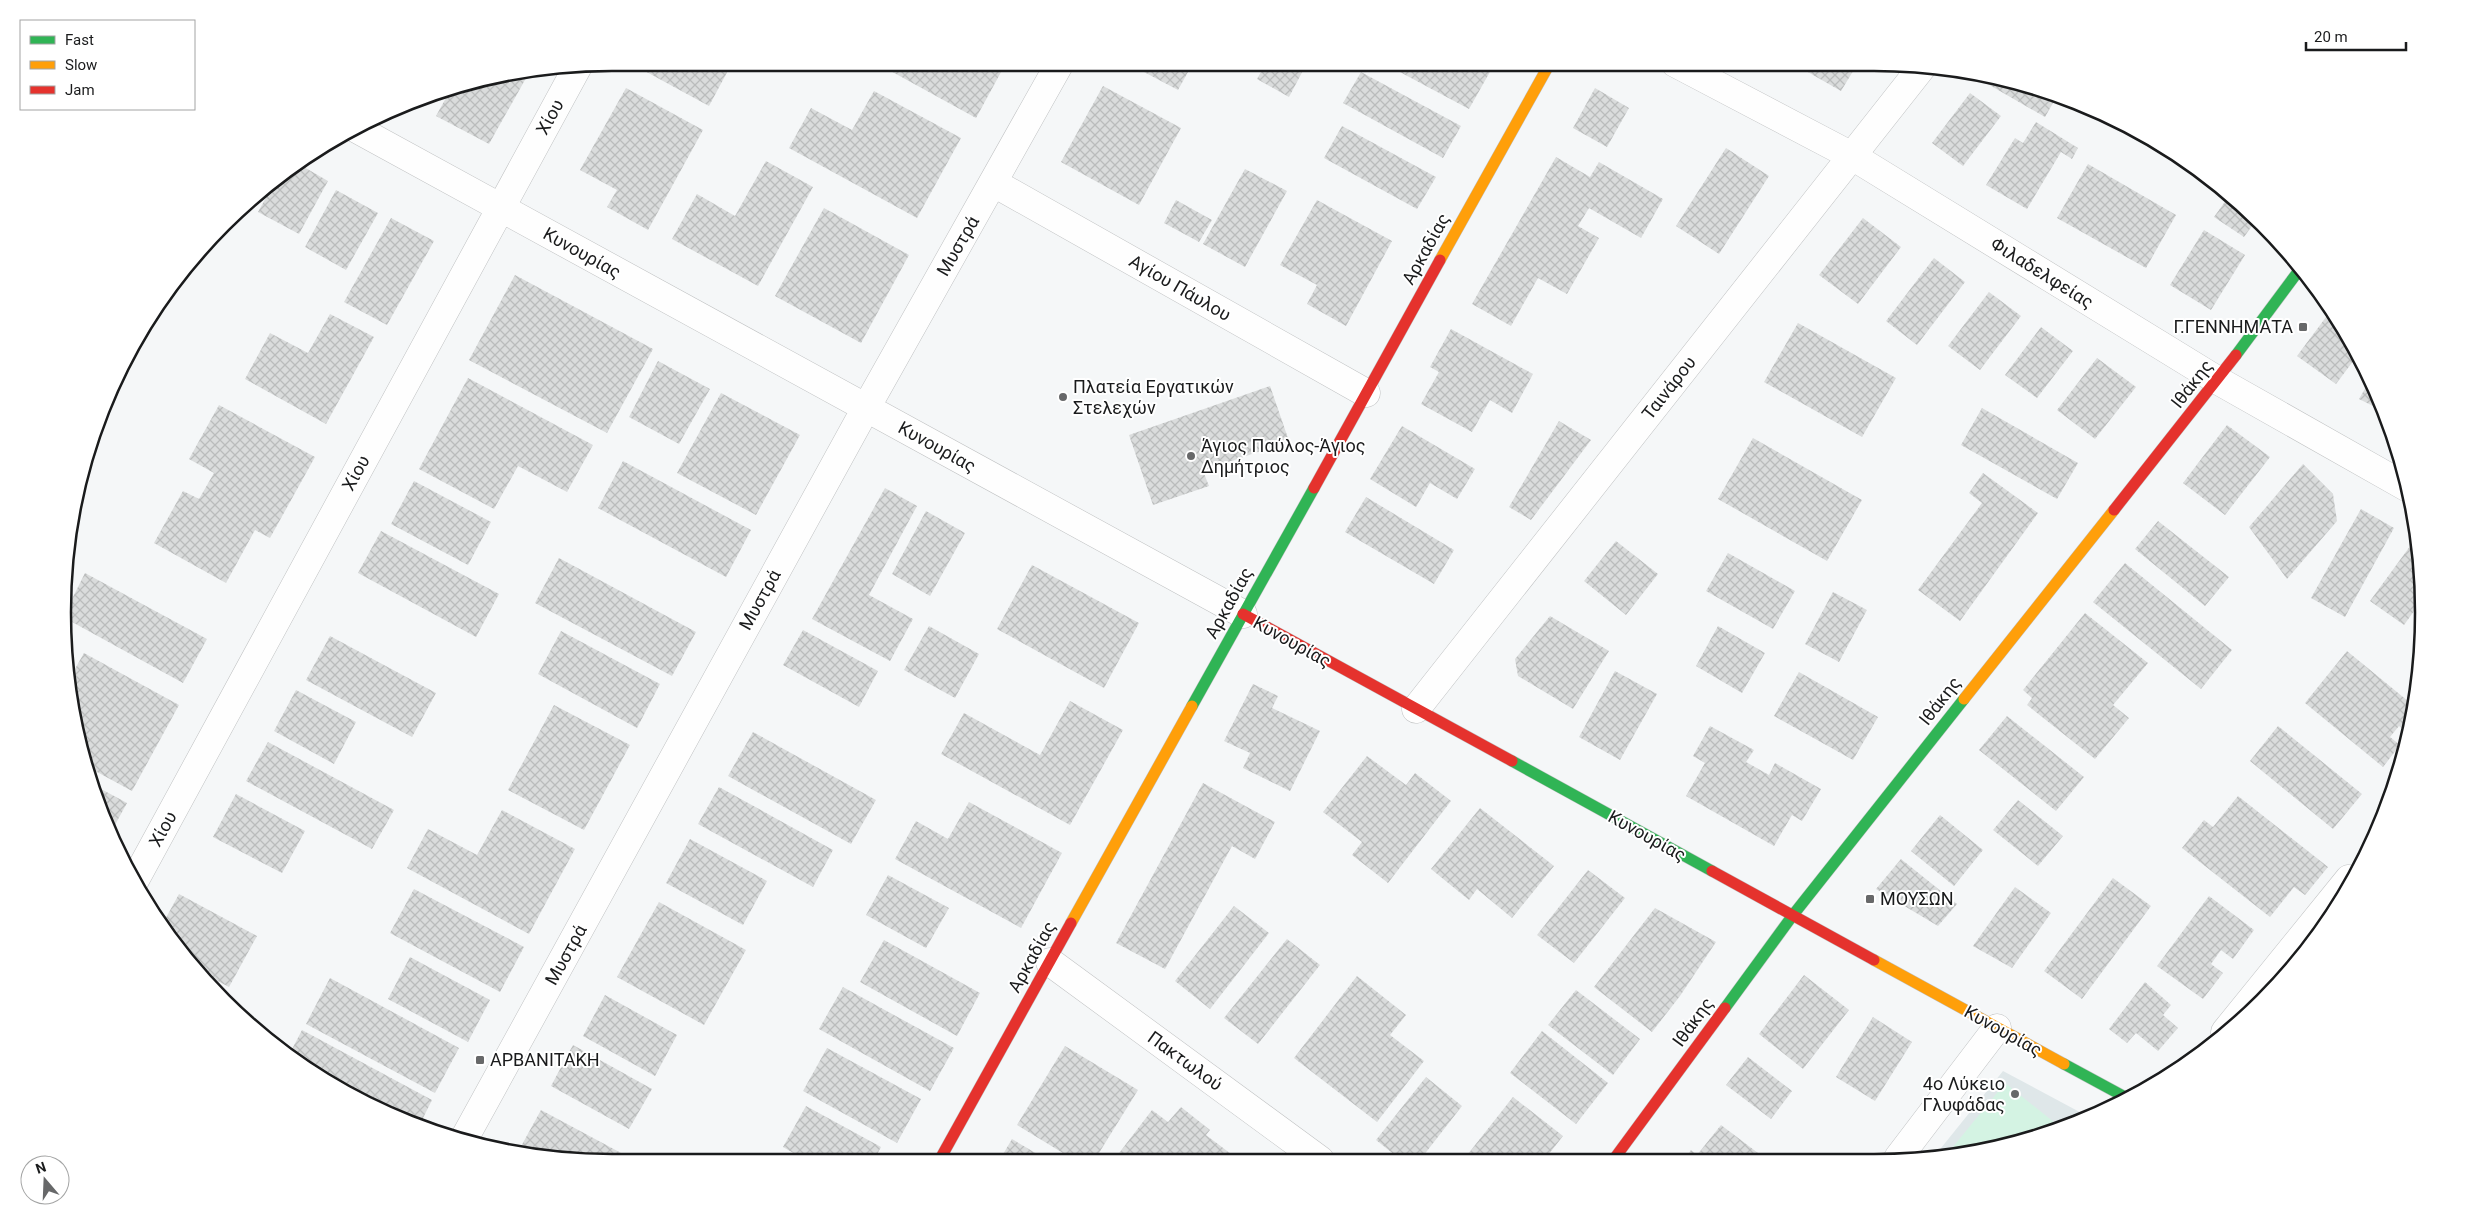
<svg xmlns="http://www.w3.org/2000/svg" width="2486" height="1225" font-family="Roboto,sans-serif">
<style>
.built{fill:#dfe7e9}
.pitch{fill:#d4f3e3}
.building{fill:url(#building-cross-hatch)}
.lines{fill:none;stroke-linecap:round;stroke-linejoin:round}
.street-casing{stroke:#c0c2c3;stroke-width:29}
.fast-casing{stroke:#c0c2c3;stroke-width:12}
.slow-casing{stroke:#c0c2c3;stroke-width:12}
.jam-casing{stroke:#c0c2c3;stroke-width:12}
.street{stroke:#fefefe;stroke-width:28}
.fast{stroke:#30b455;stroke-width:11}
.slow{stroke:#ff9f0a;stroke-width:11}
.jam{stroke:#e5322d;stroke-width:11}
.poi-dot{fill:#676869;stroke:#fff;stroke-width:2}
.labels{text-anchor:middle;stroke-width:4;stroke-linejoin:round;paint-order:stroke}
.street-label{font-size:18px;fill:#1a1b1c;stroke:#fff}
.poi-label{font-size:18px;fill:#1a1b1c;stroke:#fff;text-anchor:start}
.rim{fill:none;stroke:#1a1b1c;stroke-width:2.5}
</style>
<defs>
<pattern id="building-cross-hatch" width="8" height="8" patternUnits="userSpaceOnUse" patternTransform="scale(1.25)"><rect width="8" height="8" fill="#dadcdc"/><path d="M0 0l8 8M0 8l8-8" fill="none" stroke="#babcbc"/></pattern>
</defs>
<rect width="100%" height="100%" fill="#f5f7f8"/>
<path class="built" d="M 2003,1071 L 2089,1117 L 1946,1158 L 1933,1158 Z"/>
<path class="pitch" d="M 2005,1083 L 2060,1127 L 1944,1158 Z"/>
<path class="building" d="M 630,63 L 727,63 L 731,65 L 709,106 Z
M 890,63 L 1006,63 L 976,118 L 887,69 Z
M 1127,63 L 1193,63 L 1178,90 Z
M 1266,63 L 1307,63 L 1289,97 L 1257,79 Z
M 1383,63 L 1495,63 L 1469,109 Z
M 1792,63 L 1858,63 L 1841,91 Z
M 530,71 L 489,144 L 436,116 L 452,87 L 505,73 Z
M 1361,72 L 1461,126 L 1443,158 L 1343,103 Z
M 1990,76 L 2034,89 L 2057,96 L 2045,117 L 1986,83 Z
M 1103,86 L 1181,128 L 1139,205 L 1061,162 Z
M 626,88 L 703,130 L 648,230 L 607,207 L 617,190 L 580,170 Z
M 1595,88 L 1629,108 L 1607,147 L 1573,128 Z
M 874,91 L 961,138 L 917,218 L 789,148 L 811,108 L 852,130 Z
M 1970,93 L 2001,116 L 1963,166 L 1932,143 Z
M 2036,122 L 2078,148 L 2072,159 L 2061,152 L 2027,209 L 1986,185 L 2015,138 L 2023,143 Z
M 1342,126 L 1436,177 L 1417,209 L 1324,158 Z
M 1726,148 L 1769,176 L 1719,254 L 1676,226 Z
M 1556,157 L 1590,177 L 1599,162 L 1663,199 L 1641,238 L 1589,208 L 1578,226 L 1599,238 L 1567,294 L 1538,278 L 1511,326 L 1472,304 Z
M 766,161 L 813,187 L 758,286 L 672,239 L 697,194 L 735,216 Z
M 297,163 L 328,181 L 299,234 L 258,212 L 278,176 Z
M 2088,164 L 2176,215 L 2146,268 L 2057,218 Z
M 1245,169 L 1287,191 L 1245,267 L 1203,244 Z
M 336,190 L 378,213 L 346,270 L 305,247 Z
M 2229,196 L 2257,219 L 2244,237 L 2214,217 Z
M 1176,200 L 1212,220 L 1199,242 L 1164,223 Z
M 1317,200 L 1392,241 L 1346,326 L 1307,304 L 1317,285 L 1280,265 Z
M 824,208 L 909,255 L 861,343 L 775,296 Z
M 391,218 L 434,241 L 387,325 L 344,302 Z
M 1863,218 L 1901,247 L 1858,304 L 1819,275 Z
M 2204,230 L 2245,255 L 2211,310 L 2170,285 Z
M 1934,258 L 1965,282 L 1917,345 L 1886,321 Z
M 515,275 L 653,349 L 607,433 L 469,360 Z
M 1989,292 L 2021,316 L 1980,370 L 1948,346 Z
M 2332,309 L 2357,356 L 2336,384 L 2297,356 Z
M 330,314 L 374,337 L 326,424 L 245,379 L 270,333 L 308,353 Z
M 1798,323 L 1896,378 L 1862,437 L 1764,382 Z
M 2041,327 L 2073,351 L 2037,398 L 2005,375 Z
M 1451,329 L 1533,374 L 1512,413 L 1490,400 L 1472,432 L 1421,404 L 1439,372 L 1430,367 Z
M 2097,358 L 2136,387 L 2095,439 L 2057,410 Z
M 658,361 L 710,389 L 679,444 L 629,417 Z
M 468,378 L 593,445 L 567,492 L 518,466 L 494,509 L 419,469 Z
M 2370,380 L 2382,402 L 2385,412 L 2359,399 Z
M 1270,386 L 1289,441 L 1203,471 L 1209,486 L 1153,505 L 1129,435 Z
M 721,393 L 800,435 L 756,515 L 677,473 Z
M 219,405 L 315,457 L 270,538 L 255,530 L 226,583 L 154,543 L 183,491 L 199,499 L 214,473 L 189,459 Z
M 1982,408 L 2078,463 L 2057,499 L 1961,445 Z
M 1559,421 L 1591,440 L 1531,520 L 1509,507 Z
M 2227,425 L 2270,457 L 2225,515 L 2183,483 Z
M 1402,426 L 1475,469 L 1457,499 L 1430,483 L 1416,507 L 1370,479 Z
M 1753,438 L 1862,500 L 1827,561 L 1718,499 Z
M 623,461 L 751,530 L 726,577 L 598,508 Z
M 2303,464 L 2333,494 L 2337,521 L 2287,579 L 2249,527 Z
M 1983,473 L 2038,513 L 1960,621 L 1918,590 L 1982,503 L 1969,493 Z
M 414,481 L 491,522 L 468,565 L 391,524 Z
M 885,488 L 917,506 L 869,595 L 913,619 L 890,661 L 812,619 Z
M 1366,497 L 1454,550 L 1434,584 L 1345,532 Z
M 2361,509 L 2394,528 L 2345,617 L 2311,598 Z
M 926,511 L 965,533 L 930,596 L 892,574 Z
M 2158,521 L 2229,577 L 2205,606 L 2135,549 Z
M 381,531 L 499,594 L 476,637 L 358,573 Z
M 2416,538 L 2422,600 L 2404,625 L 2370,601 Z
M 1616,541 L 1658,574 L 1626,615 L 1584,581 Z
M 1728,553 L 1795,591 L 1773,629 L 1706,591 Z
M 559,558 L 696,632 L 672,676 L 535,603 Z
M 2125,563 L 2232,650 L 2201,689 L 2093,602 Z
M 1032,565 L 1139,623 L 1104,688 L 997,629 Z
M 85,573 L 207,639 L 183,683 L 63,617 Z
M 1833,592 L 1867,610 L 1839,662 L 1805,644 Z
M 2085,613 L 2148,663 L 2113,705 L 2129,718 L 2095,759 L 2027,705 L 2032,698 L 2023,690 Z
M 1550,616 L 1609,651 L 1573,709 L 1518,676 L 1515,659 Z
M 929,626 L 979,654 L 955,698 L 904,670 Z
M 1718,626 L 1765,653 L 1742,693 L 1696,666 Z
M 803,630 L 878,671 L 859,707 L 783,665 Z
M 561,631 L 660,684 L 637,728 L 538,674 Z
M 330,636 L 436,693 L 412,737 L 306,680 Z
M 2347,651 L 2414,706 L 2409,734 L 2399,726 L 2390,737 L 2400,745 L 2383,767 L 2305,703 Z
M 84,653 L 179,705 L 132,791 L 86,766 L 67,683 Z
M 1615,671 L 1657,694 L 1620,760 L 1579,737 Z
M 1799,672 L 1878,717 L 1853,760 L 1774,716 Z
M 1253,684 L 1278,696 L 1272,708 L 1320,731 L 1290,791 L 1243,768 L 1250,753 L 1224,741 Z
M 296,690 L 356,722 L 334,764 L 274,731 Z
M 1070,701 L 1123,730 L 1070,825 L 941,754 L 964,713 L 1040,755 Z
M 554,705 L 630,745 L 584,830 L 508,790 Z
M 2007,716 L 2084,777 L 2056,811 L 1979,750 Z
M 1710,726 L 1754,750 L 1746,762 L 1769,775 L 1775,763 L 1821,789 L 1802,821 L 1792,815 L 1774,846 L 1686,796 L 1705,763 L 1693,756 Z
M 2278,726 L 2362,794 L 2333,829 L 2250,761 Z
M 753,732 L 876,800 L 851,844 L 728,776 Z
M 268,742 L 394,810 L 372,849 L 246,781 Z
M 1367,756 L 1406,785 L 1415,773 L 1451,801 L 1388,883 L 1352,855 L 1362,842 L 1323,812 Z
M 90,783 L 127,803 L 110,834 L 92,789 Z
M 1203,783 L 1275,822 L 1255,859 L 1232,846 L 1165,969 L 1116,943 Z
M 719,787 L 833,850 L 813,887 L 698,824 Z
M 236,794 L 305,831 L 282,873 L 213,837 Z
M 2238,796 L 2328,867 L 2305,895 L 2294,887 L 2270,917 L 2182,848 L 2204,820 L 2213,827 Z
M 2018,800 L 2063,836 L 2038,866 L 1993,830 Z
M 969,802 L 1062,853 L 1021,928 L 895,859 L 916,821 L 948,839 Z
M 1480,808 L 1554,866 L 1512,918 L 1477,889 L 1469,900 L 1431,869 Z
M 502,810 L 575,849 L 529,934 L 407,868 L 428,829 L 477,855 Z
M 1940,815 L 1983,850 L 1954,886 L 1911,851 Z
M 690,839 L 767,881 L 743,925 L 666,883 Z
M 1901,859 L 1957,904 L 1938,926 L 1876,889 Z
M 1588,870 L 1625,898 L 1574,963 L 1537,935 Z
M 888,875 L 949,908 L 926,948 L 866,915 Z
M 2113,878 L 2151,906 L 2082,999 L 2044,971 Z
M 2015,887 L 2051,913 L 2012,968 L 1973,946 Z
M 414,889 L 524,947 L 500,992 L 390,933 Z
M 179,894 L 257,936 L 229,987 L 195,969 L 176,947 L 162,925 Z
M 2209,896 L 2254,930 L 2233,959 L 2221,950 L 2211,964 L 2223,973 L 2203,999 L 2157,966 Z
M 659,902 L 746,950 L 704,1025 L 617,977 Z
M 1234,906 L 1269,933 L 1210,1009 L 1175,981 Z
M 1655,908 L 1716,942 L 1680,996 L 1652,1032 L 1594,987 Z
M 1287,939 L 1320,965 L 1258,1044 L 1224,1018 Z
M 884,940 L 980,993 L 957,1036 L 860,982 Z
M 410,957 L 490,1000 L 468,1042 L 388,999 Z
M 1804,975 L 1849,1010 L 1803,1069 L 1759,1034 Z
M 1357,976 L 1406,1015 L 1390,1035 L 1424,1061 L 1377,1122 L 1294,1058 Z
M 330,978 L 459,1048 L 435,1093 L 306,1024 Z
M 2145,982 L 2171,1005 L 2163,1015 L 2178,1028 L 2158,1051 L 2136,1033 L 2127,1043 L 2109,1029 Z
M 843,987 L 954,1048 L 930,1091 L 819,1029 Z
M 1576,990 L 1640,1039 L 1613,1075 L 1548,1025 Z
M 605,995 L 677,1035 L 655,1076 L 583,1036 Z
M 1873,1017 L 1912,1042 L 1875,1101 L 1836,1077 Z
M 302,1030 L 432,1100 L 419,1126 L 402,1121 L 307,1070 L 289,1055 Z
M 1542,1031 L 1608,1083 L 1576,1124 L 1510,1073 Z
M 573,1045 L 652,1089 L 629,1129 L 551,1086 Z
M 1065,1046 L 1138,1090 L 1094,1161 L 1076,1161 L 1017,1125 Z
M 827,1048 L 921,1099 L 897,1143 L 803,1091 Z
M 1748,1057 L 1792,1091 L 1771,1119 L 1726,1085 Z
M 1426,1077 L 1462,1106 L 1420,1160 L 1401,1160 L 1376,1140 Z
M 1513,1097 L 1563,1136 L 1545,1159 L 1464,1159 Z
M 806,1106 L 881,1147 L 873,1162 L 809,1162 L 783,1147 Z
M 1181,1107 L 1210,1130 L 1206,1135 L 1239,1160 L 1113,1161 L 1152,1110 L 1168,1122 Z
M 541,1110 L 623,1154 L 618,1162 L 525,1154 L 519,1150 Z
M 1721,1125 L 1758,1153 L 1764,1158 L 1685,1159 L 1691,1150 L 1697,1155 Z
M 1012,1139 L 1049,1161 L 999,1161 Z"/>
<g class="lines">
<g class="street-casing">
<path id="street" d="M 1675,63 L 1852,156 L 2217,380 L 2408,488
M 355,128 L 1243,614
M 994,183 L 1366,393
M 1416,709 L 1922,67
M 135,880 L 578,66
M 1050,962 L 1320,1160
M 2225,1032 L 2349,879
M 464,1139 L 866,408 L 1060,63
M 1898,1158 L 1997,1028"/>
</g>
<g class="fast-casing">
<path id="fast" d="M 2236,355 L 2300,269
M 1192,706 L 1314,488
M 1512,761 L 1712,871
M 1725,1008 L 1793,915 L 1964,699
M 2064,1064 L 2125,1097"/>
</g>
<g class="slow-casing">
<path id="slow" d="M 1440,260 L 1550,63
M 1964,699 L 2114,510
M 1071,923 L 1192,706
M 1874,960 L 2064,1064"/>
</g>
<g class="jam-casing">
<path id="jam" d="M 1314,488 L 1440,260
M 2114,510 L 2236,355
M 1243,614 L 1512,761
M 1712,871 L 1874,960
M 1614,1159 L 1725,1008
M 939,1161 L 1071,923"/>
</g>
<use href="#street" class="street"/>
<use href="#fast" class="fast"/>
<use href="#slow" class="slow"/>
<use href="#jam" class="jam"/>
</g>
<g class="poi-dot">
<rect x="2298" y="322" width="10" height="10" rx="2.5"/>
<circle cx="1063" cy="397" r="5"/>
<circle cx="1191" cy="456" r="5"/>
<rect x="1865" y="894" width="10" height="10" rx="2.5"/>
<rect x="475" y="1055" width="10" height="10" rx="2.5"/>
<circle cx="2015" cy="1094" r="5"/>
</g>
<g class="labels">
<g class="street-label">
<text transform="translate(550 117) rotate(-61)" y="6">Χίου</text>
<text transform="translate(958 246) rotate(-60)" y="6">Μυστρά</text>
<text transform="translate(1426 249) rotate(-61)" y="6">Αρκαδίας</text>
<text transform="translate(582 253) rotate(29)" y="6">Κυνουρίας</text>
<text transform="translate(2042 273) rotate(32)" y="6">Φιλαδελφείας</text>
<text transform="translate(1180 288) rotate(30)" y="6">Αγίου Πάυλου</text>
<text transform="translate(2192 384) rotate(-52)" y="6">Ιθάκης</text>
<text transform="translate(1669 388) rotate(-52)" y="6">Ταινάρου</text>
<text transform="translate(937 447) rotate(29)" y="6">Κυνουρίας</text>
<text transform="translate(356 473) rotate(-61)" y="6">Χίου</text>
<text transform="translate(760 600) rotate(-61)" y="6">Μυστρά</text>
<text transform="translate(1229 603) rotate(-61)" y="6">Αρκαδίας</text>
<text transform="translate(1292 642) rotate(29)" y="6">Κυνουρίας</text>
<text transform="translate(1940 701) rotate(-52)" y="6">Ιθάκης</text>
<text transform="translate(163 829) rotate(-61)" y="6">Χίου</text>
<text transform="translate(1647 836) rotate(29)" y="6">Κυνουρίας</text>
<text transform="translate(566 955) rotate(-61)" y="6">Μυστρά</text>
<text transform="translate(1032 957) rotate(-61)" y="6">Αρκαδίας</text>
<text transform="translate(1693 1022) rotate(-54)" y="6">Ιθάκης</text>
<text transform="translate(2003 1031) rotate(29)" y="6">Κυνουρίας</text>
<text transform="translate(1185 1061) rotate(36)" y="6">Πακτωλού</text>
</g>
<g class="poi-label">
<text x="2293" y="333" text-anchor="end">Γ.ΓΕΝΝΗΜΑΤΑ</text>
<text x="1073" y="393">Πλατεία Εργατικών<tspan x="1073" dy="21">Στελεχών</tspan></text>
<text x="1201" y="452">Άγιος Παύλος-Άγιος<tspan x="1201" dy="21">Δημήτριος</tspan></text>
<text x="1880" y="905">ΜΟΥΣΩΝ</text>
<text x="490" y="1066">ΑΡΒΑΝΙΤΑΚΗ</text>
<text x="2005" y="1090" text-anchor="end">4ο Λύκειο<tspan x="2005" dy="21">Γλυφάδας</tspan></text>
</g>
</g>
<path d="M0 0H2486V1225H0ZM612 71H1874A541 541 0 0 1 2415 612V613A541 541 0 0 1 1874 1154H612A541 541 0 0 1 71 613V612A541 541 0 0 1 612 71Z" fill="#fff" fill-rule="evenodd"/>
<path class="rim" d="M612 71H1874A541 541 0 0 1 2415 612V613A541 541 0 0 1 1874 1154H612A541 541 0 0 1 71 613V612A541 541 0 0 1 612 71Z"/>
<rect x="20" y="20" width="175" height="90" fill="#ffffff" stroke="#a3a4a4"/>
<rect x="30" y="36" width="25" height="8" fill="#30b455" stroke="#a3a4a4"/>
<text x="65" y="45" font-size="15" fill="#1a1b1c">Fast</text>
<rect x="30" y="61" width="25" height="8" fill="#ff9f0a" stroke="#a3a4a4"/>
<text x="65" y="70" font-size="15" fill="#1a1b1c">Slow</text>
<rect x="30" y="86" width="25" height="8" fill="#e5322d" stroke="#a3a4a4"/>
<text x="65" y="95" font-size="15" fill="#1a1b1c">Jam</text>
<g transform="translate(45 1180) rotate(341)"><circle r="24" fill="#ffffff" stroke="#a3a4a4"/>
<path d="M0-4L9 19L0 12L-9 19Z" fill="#676869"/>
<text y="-8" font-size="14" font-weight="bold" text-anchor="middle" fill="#1a1b1c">N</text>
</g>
<path d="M2306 42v8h100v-8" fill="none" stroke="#1a1b1c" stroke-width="2.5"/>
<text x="2314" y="42" font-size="15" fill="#1a1b1c" stroke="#ffffff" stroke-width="4" paint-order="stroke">20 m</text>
</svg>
